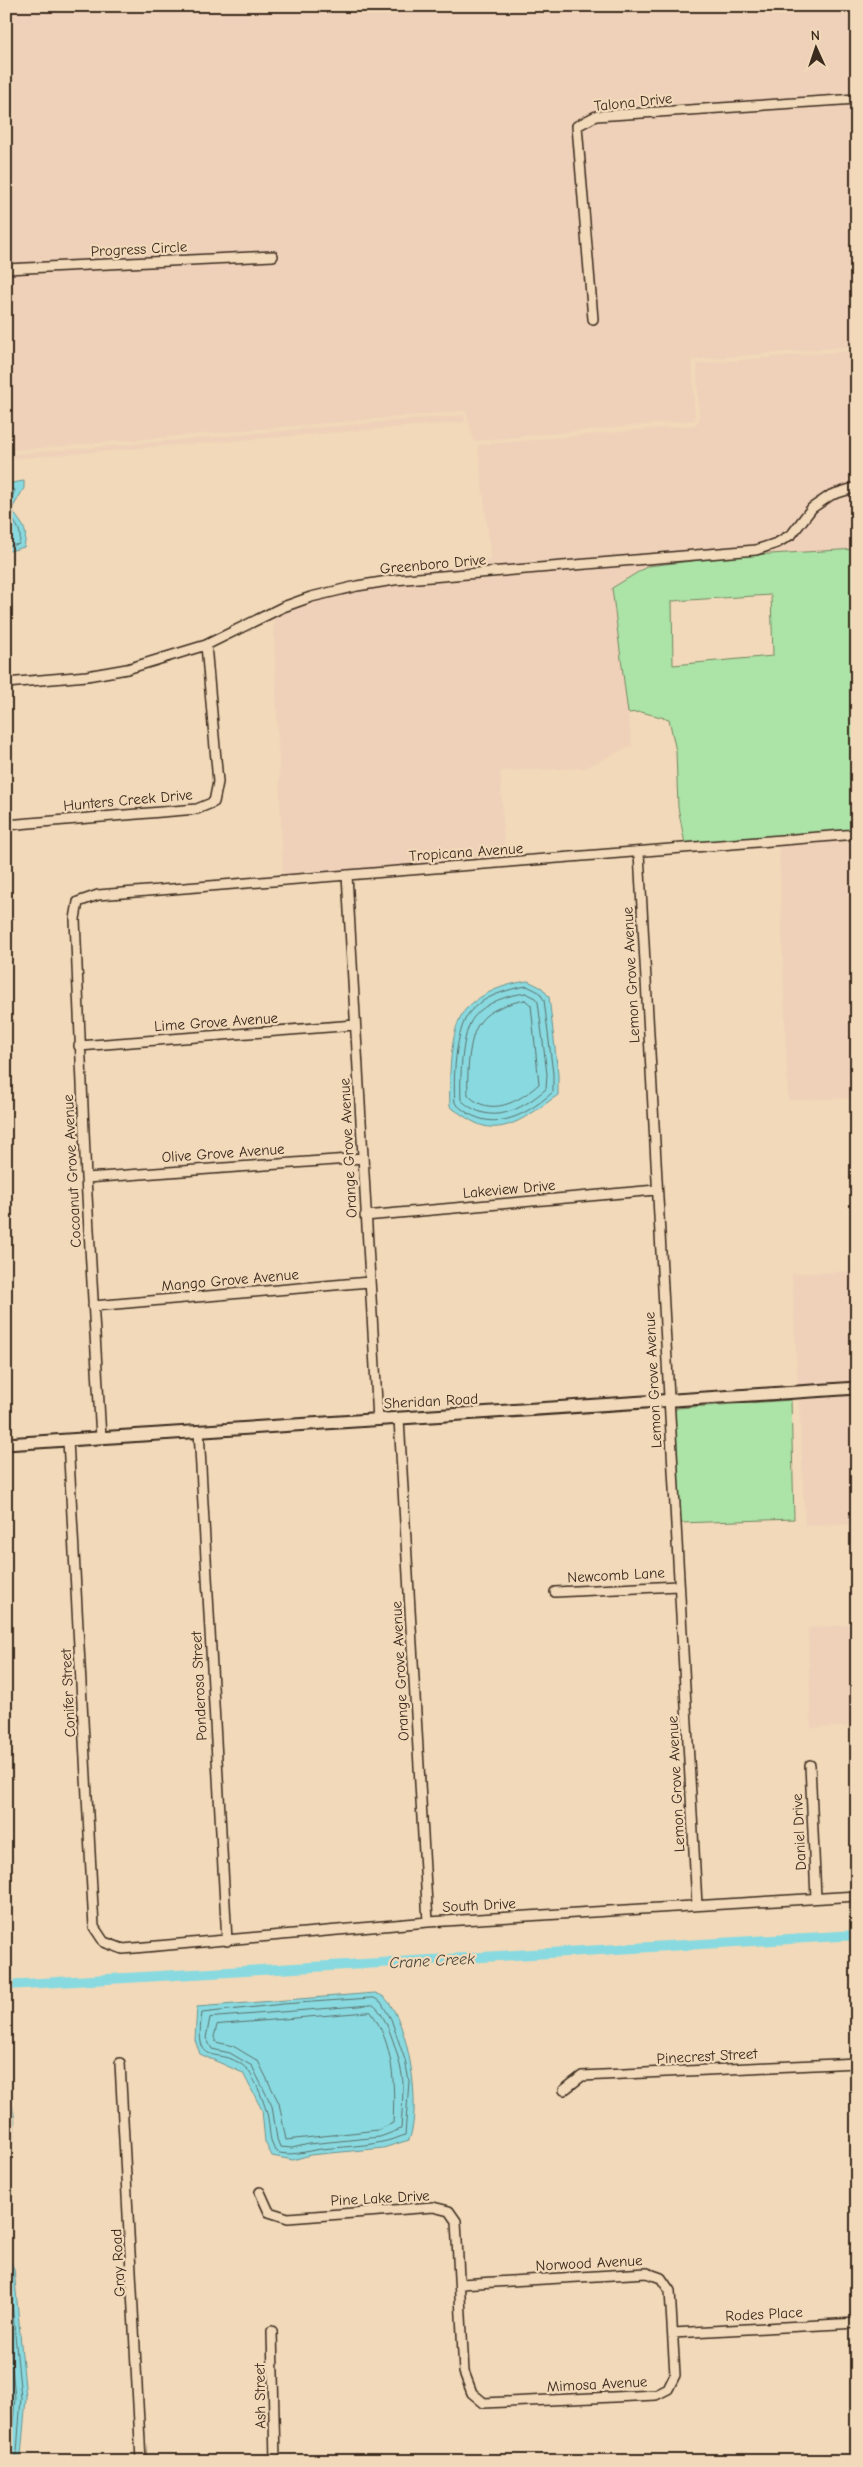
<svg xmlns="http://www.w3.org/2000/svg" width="863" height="2467" font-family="'Comic Neue',sans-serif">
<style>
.built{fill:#efd1b9}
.green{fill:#ace3a6;stroke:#748662;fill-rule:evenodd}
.water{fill:#89dae0;stroke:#6a9492}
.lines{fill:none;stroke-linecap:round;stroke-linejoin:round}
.shore{stroke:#5a706c;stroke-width:1}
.canal{stroke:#89dae0;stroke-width:10}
.minor-casing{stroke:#3b2a1e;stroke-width:12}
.tertiary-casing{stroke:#3b2a1e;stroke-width:15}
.minor{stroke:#f1d9b9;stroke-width:9}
.tertiary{stroke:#f1d9b9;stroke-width:11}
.labels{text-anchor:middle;stroke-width:4.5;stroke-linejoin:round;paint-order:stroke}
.street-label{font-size:15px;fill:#3b2a1e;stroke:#f1d9b9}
.water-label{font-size:16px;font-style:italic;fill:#47443b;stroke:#f1d9b9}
</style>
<rect width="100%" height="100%" fill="#f1d9b9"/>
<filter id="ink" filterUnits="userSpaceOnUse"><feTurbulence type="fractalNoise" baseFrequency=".02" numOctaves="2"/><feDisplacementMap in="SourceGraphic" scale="10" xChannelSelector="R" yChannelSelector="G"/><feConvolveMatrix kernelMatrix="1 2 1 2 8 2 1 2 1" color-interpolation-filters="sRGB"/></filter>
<g filter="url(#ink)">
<path class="built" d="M 6,6 L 850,6 L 851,33 L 857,33 L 857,346 L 692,360 L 695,420 L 474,441 L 466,411 L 6,451 Z
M 857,350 L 857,549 L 735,556 L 648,566 L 612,588 L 632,745 L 585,768 L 500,771 L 505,860 L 283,875 L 273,604 L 337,585 L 491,560 L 478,445 L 695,425 L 699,420 L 697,364 Z
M 464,415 L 465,422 L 6,459 L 6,455 Z
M 857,833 L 857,1098 L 788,1100 L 779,838 Z
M 857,1271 L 857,1382 L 798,1387 L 792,1274 Z
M 857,1393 L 857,1524 L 805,1526 L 799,1397 Z
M 857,1624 L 857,1726 L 811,1728 L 808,1628 Z"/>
<path class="green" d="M 857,549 L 857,833 L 685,844 L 678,807 L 676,751 L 669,719 L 641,712 L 628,713 L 612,588 L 648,566 L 735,556 ZM 771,595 L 773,656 L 673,665 L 672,601 Z
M 791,1400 L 794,1519 L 680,1523 L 673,1414 L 677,1408 Z"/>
<path class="water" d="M 24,481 L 24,488 L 12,509 C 20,525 29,525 24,547 L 6,552 L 6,484 Z
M 528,981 L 542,988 L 549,997 L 558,1074 L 558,1095 C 537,1109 510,1133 484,1126 C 472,1123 460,1113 450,1107 C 449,1084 449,1026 466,1009 C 482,992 506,984 528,981 Z
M 375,1993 C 378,1994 383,1996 385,1998 C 409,2022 422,2109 409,2140 L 383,2148 L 310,2155 L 293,2160 L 272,2156 L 265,2142 L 262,2110 L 243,2073 L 200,2054 L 195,2040 L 197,2007 Z
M 6,2087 C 16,2112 19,2132 6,2157 Z
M 6,2253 L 14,2269 L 26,2398 L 21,2456 L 14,2461 L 6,2461 Z"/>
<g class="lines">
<path class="shore" d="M 6,488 L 15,490 L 7,509 C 12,523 24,528 19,544 L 6,547
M 527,986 L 539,992 L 544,1000 L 553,1074 L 553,1092 C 522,1119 488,1135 455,1103 C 453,1081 455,1031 469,1013 C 481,997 508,989 527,986 Z
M 526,993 L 534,997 L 538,1002 L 547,1074 L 546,1089 C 520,1111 490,1127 461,1100 C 460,1081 461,1032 474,1017 C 486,1002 508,995 526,993 Z
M 525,1000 L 531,1005 L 539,1084 C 519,1102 490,1118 468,1095 C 467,1077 468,1037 480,1022 C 489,1009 510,1003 525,1000 Z
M 374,1998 L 381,2002 L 391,2019 L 405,2060 L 409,2081 L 405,2135 C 379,2146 350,2146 321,2149 C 306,2151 291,2157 276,2152 C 269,2141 270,2130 268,2118 C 266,2106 255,2078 247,2069 C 220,2043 193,2074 202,2013 L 283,2004 Z
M 373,2005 C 387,2012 402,2066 403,2083 C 403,2098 402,2114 401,2129 L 380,2137 L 309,2144 L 292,2148 L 280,2147 L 277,2139 L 272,2106 L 252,2066 L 230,2053 L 212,2049 L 206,2038 L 210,2018 Z
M 371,2012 C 394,2044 395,2085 393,2123 L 378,2130 L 286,2140 L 279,2103 L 258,2061 L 233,2046 L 216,2042 L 214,2037 L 217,2025 Z
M 6,2265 L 9,2271 L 21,2398 L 17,2452 L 12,2461
M 6,2306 L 15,2398 L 11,2449 L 6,2455"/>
<path class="canal" d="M 6,1985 L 857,1935"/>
<g class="minor-casing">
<path id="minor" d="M 6,269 L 273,256
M 593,319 L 577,126 L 596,116 L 857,99
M 6,683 L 87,676 L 127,669 L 206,645 L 283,607 L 311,597 L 357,586 L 394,580 L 756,550 L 777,543 L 792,534 L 812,508 L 831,495 L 857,487
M 6,825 L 197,809 L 214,802 L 218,782 L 206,645
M 639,853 L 697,1905
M 347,875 L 378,1420
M 79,1046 L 355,1025
M 86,1178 L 363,1158
M 365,1216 L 656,1190
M 93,1306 L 369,1282
M 399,1419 L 428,1922
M 199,1431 L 227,1941
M 101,1438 L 86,1178 L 75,919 L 78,902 L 98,895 L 857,834
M 68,1440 L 94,1927 L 104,1942 L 123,1949 L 428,1922 L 857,1896
M 555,1592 L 678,1586
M 810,1765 L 816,1898
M 120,2063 L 141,2461
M 564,2090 L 582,2076 L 857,2063
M 260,2192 L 269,2212 L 288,2218 L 433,2207 L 449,2211 L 456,2221 L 464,2372 L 472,2393 L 484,2403 L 656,2395 L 668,2389 L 675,2375 L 670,2291 L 661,2278 L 647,2273 L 460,2284
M 272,2331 L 275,2461
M 673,2333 L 857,2323"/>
</g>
<g class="tertiary-casing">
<path id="tertiary" d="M 6,1444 L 857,1388"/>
</g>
<use href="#minor" class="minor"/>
<use href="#tertiary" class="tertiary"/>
</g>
</g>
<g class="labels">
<g class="street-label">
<text transform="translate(633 102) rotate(-6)" y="5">Talona Drive</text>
<text transform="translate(139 249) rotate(-3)" y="5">Progress Circle</text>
<text transform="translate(433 564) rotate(-5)" y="5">Greenboro Drive</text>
<text transform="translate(128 800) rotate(-5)" y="5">Hunters Creek Drive</text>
<text transform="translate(466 852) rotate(-4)" y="5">Tropicana Avenue</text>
<text transform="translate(631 975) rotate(-93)" y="5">Lemon Grove Avenue</text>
<text transform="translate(216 1022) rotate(-4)" y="5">Lime Grove Avenue</text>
<text transform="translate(348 1148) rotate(-93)" y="5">Orange Grove Avenue</text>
<text transform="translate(223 1153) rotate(-4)" y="5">Olive Grove Avenue</text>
<text transform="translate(72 1171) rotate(-93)" y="5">Cocoanut Grove Avenue</text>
<text transform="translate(509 1189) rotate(-5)" y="5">Lakeview Drive</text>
<text transform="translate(230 1280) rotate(-5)" y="5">Mango Grove Avenue</text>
<text transform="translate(653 1380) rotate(-93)" y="5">Lemon Grove Avenue</text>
<text transform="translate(431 1401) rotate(-3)" y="5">Sheridan Road</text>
<text transform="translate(616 1575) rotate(-3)" y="5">Newcomb Lane</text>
<text transform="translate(400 1671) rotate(-93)" y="5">Orange Grove Avenue</text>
<text transform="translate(199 1686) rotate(-93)" y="5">Ponderosa Street</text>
<text transform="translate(68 1693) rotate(-93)" y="5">Conifer Street</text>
<text transform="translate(676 1784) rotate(-93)" y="5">Lemon Grove Avenue</text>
<text transform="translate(799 1832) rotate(-93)" y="5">Daniel Drive</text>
<text transform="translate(479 1905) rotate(-3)" y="5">South Drive</text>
<text transform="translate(707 2056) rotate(-3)" y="5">Pinecrest Street</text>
<text transform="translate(380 2198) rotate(-3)" y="5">Pine Lake Drive</text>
<text transform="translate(118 2263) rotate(-93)" y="5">Gray Road</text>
<text transform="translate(589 2263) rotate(-3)" y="5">Norwood Avenue</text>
<text transform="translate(764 2314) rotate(-3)" y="5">Rodes Place</text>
<text transform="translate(597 2384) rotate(-3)" y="5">Mimosa Avenue</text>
<text transform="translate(260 2396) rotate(-91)" y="5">Ash Street</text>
</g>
<g class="water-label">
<text transform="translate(432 1960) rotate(-3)" y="6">Crane Creek</text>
</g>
</g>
<rect width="863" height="2467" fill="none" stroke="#f1d9b9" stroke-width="25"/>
<rect x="12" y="12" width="838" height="2442" fill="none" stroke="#3b2a1e" stroke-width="2" filter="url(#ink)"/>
<g transform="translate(816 48) rotate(357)" stroke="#f1d9b9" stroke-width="4" paint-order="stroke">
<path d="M0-4L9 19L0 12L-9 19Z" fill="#3b2a1e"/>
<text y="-8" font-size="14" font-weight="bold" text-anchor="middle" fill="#3b2a1e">N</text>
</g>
</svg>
